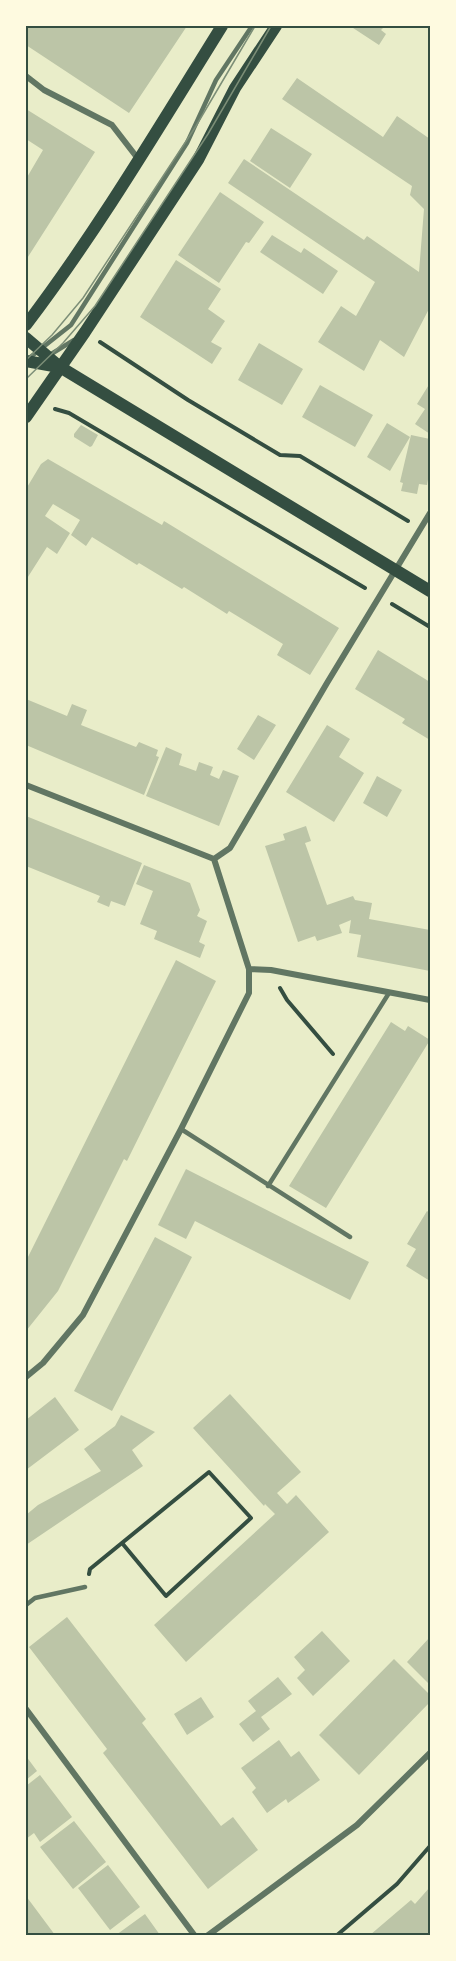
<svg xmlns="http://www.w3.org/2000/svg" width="456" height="1961" font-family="'PT Serif',serif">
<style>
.building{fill:#bcc5a7}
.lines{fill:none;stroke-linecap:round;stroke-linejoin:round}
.path{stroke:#344e41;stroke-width:4}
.service{stroke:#617663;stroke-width:4.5}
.minor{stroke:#617663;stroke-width:6}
.secondary{stroke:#344e41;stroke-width:12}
.tram{stroke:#7c8e77;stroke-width:1.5}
.neatline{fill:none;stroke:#344e41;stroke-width:2}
</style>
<rect width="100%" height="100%" fill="#e9edc9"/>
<path class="building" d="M 26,26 L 187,26 L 129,113 L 26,45 Z
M 350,26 L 385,26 L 381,30 L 386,34 L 379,45 Z
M 297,78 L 383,137 L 397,116 L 430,139 L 430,307 L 404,357 L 380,340 L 364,371 L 318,342 L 341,306 L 356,316 L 375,282 L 228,183 L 244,159 L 364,240 L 367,236 L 419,272 L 424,209 L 410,195 L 412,186 L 282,99 Z
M 26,109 L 95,152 L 26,260 L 26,179 L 43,150 L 26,139 Z
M 271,128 L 312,154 L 290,188 L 250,161 Z
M 220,192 L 264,222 L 249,243 L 246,242 L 219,283 L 178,255 Z
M 272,235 L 301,253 L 304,248 L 338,271 L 323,294 L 260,252 Z
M 176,260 L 221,289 L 208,309 L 225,321 L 211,342 L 222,348 L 212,364 L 140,317 Z
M 259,343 L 303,369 L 282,405 L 238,380 Z
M 430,383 L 430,434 L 415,424 L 425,409 L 417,404 Z
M 320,385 L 373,415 L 355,447 L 302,417 Z
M 387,423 L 410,437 L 390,471 L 367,457 Z
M 81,425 L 98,435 L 92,446 L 90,447 L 74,437 L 74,434 Z
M 411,435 L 430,439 L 430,468 L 427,485 L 419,484 L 417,494 L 401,491 L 403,483 L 400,482 Z
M 48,459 L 162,525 L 164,521 L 339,628 L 310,675 L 277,655 L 283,644 L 229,611 L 227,614 L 184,587 L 182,589 L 139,563 L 137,565 L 92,537 L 86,546 L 71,535 L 80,520 L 53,504 L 45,516 L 70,533 L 57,554 L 47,547 L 26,580 L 26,489 L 41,464 Z
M 378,650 L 430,682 L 430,740 L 402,723 L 405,719 L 355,689 Z
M 26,699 L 67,716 L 72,704 L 87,710 L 81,725 L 136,747 L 139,742 L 158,750 L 156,756 L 159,757 L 144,795 L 26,745 Z
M 258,715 L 276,725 L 254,760 L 237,749 Z
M 327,725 L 350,739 L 339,757 L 364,773 L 334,822 L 286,792 Z
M 166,747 L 182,754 L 179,765 L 185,767 L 196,771 L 199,762 L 213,767 L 210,775 L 219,779 L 223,770 L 239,776 L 219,826 L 146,796 Z
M 377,776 L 402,790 L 387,817 L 363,803 Z
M 26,816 L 142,863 L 125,906 L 111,901 L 109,907 L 97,902 L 100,896 L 26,866 Z
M 306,826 L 311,841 L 305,843 L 327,905 L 353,896 L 355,900 L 372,903 L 369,919 L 430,930 L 430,971 L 357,957 L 361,935 L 349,933 L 351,920 L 339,925 L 342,933 L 317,941 L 315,936 L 298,942 L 265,846 L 285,840 L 283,834 Z
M 144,865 L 190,883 L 200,910 L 197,916 L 207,921 L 199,942 L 205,945 L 200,958 L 154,939 L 157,931 L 140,924 L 153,891 L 136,884 Z
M 176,960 L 216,981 L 127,1161 L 124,1159 L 58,1291 L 26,1331 L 26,1261 Z
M 391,1022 L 405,1031 L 408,1026 L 430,1040 L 326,1208 L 289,1186 Z
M 186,1169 L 369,1262 L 350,1300 L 195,1221 L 186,1239 L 158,1225 Z
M 427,1211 L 430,1213 L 430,1281 L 406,1266 L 416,1249 L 407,1244 Z
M 155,1237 L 192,1257 L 112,1411 L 74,1391 Z
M 230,1394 L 301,1472 L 277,1493 L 287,1504 L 296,1495 L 329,1532 L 186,1662 L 154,1625 L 275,1514 L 265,1504 L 264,1506 L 193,1428 Z
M 55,1397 L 79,1430 L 26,1470 L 26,1420 Z
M 121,1415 L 155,1432 L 132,1450 L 143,1466 L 26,1545 L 26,1515 L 38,1505 L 101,1471 L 84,1449 L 115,1426 Z
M 67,1617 L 146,1719 L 142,1723 L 221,1826 L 233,1817 L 258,1850 L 208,1889 L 103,1753 L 107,1749 L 29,1647 Z
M 322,1631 L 350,1661 L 313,1696 L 297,1678 L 305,1670 L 294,1657 Z
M 430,1637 L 430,1685 L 407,1662 Z
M 394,1659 L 430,1695 L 430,1702 L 359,1775 L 319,1735 Z
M 278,1677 L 292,1694 L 261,1717 L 270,1729 L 253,1742 L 239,1724 L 256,1711 L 248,1701 Z
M 201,1697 L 214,1717 L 187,1735 L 174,1714 Z
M 279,1740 L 291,1757 L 299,1751 L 320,1780 L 288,1803 L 286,1799 L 267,1813 L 252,1792 L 256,1788 L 241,1768 Z
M 26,1756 L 37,1771 L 26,1780 Z
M 40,1775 L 72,1817 L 40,1842 L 34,1833 L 26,1839 L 26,1786 Z
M 74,1821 L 106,1862 L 73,1889 L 40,1847 Z
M 108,1865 L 140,1907 L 110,1930 L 78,1888 Z
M 430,1887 L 430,1935 L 370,1935 L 411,1900 L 415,1904 Z
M 26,1896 L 55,1935 L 26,1935 Z
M 145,1914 L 160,1935 L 116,1935 Z"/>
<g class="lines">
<path class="path" d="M 100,342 L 188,400 L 280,455 L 300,456 L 408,521
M 55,409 L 69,413 L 365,588
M 392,604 L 430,627
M 280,988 L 287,1000 L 333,1054
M 89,1574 L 90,1569 L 209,1472 L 251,1518 L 166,1596 L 122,1543
M 336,1936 L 397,1884 L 430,1846"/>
<path class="service" d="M 48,356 L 74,340
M 28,359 L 71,325 L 187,143 L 216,80 L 252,26
M 181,1129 L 350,1237
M 268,1186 L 389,993
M 26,1605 L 35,1598 L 85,1587"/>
<path class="minor" d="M 26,76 L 44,90 L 112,125 L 139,160
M 26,785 L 214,859
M 214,859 L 230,848 L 327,683 L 430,513
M 249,969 L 271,970 L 430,1000
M 26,1377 L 43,1363 L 83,1315 L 181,1129 L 249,993 L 249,969 L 214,859
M 26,1709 L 195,1936
M 207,1936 L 357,1825 L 430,1753"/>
<path class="secondary" d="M 26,325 C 98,230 159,127 222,26
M 26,338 L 60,367 L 430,591
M 26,361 L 59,367
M 26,417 L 85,332 L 198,160 L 235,88 L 276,26"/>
<path class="tram" d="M 26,360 L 52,335 L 83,298 L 196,126 L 255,26
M 26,379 L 63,343 L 95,306 L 208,134 L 271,26"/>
</g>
<rect width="456" height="1961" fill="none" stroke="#fefae0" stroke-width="54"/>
<rect x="27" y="27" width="402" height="1907" class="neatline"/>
</svg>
